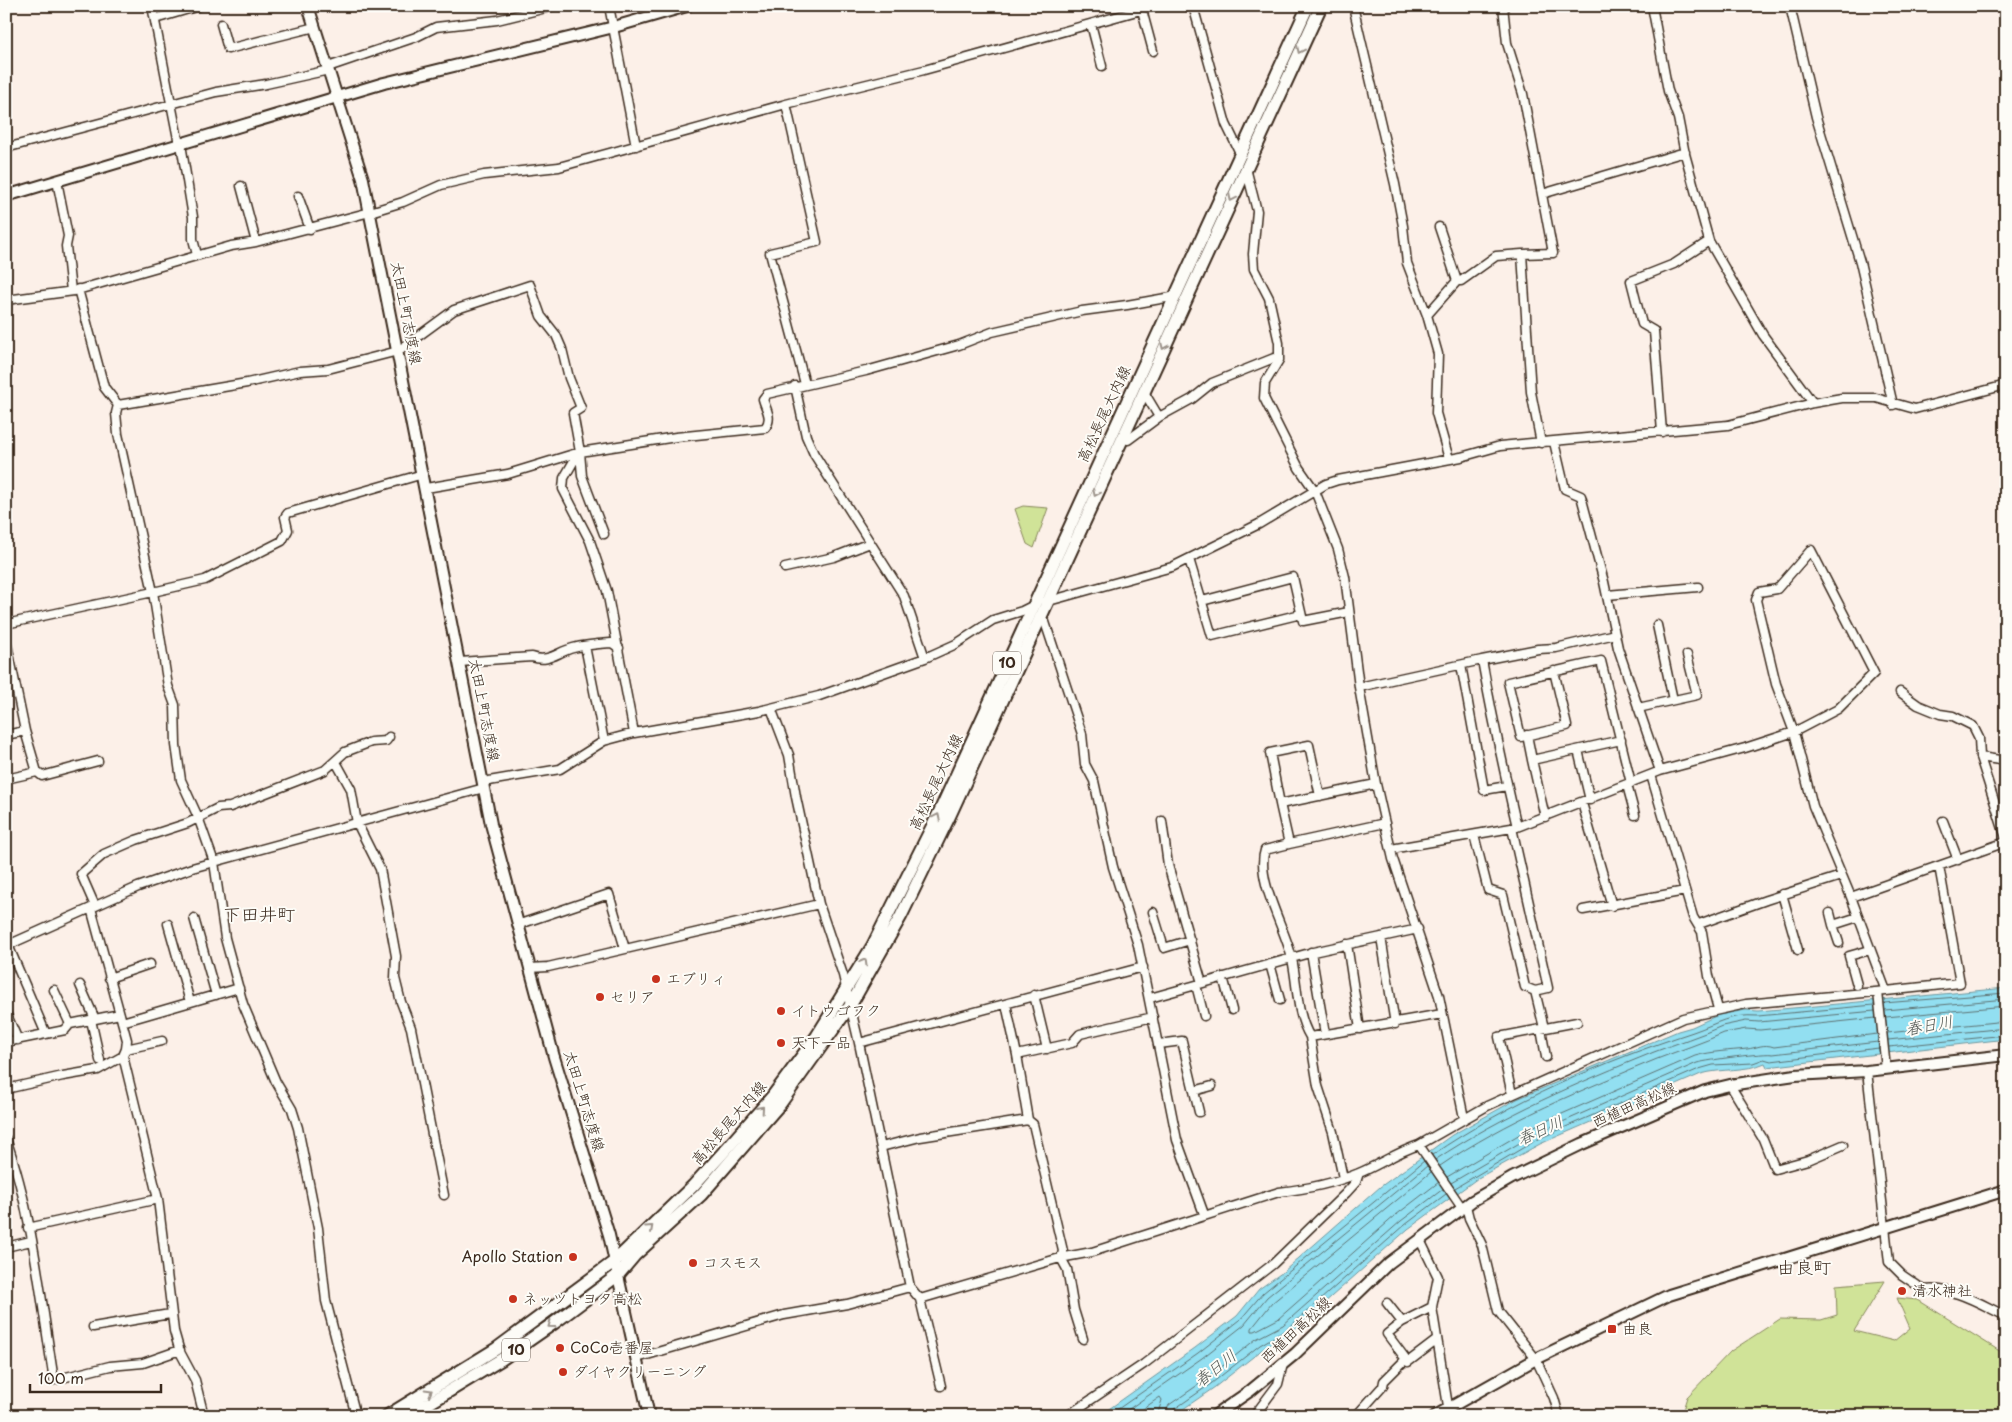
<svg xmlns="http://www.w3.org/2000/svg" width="2012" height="1422" font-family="'Playpen Sans','Klee One',sans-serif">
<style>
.green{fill:#d0e398;stroke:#86865b}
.water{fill:#92dff1;stroke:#6f979d}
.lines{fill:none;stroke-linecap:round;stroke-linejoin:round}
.shore{stroke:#5e7272;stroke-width:1}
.street-casing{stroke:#3b2a1e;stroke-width:11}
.secondary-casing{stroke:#3b2a1e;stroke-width:14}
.primary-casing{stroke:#3b2a1e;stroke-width:15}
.street{stroke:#fdfcf7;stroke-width:8}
.secondary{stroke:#fdfcf7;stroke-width:10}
.primary{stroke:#fdfcf7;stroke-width:11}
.oneway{stroke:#9c938a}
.poi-dot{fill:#c8321e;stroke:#fdfcf7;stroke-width:2}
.labels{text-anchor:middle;stroke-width:4;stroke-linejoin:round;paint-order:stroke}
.shield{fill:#fdfcf7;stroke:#75695f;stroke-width:1}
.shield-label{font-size:14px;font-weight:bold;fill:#3b2a1e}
.street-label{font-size:15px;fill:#3b2a1e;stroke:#fdfcf7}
.poi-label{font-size:15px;fill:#3b2a1e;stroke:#fdfcf7;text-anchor:start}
.water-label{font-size:16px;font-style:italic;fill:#515753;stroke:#fdfcf7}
.quarter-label{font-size:18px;fill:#3b2a1e;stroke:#fdfcf7}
</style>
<rect width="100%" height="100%" fill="#fcf0e8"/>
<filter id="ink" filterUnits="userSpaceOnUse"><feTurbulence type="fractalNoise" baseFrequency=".02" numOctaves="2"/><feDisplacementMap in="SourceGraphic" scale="10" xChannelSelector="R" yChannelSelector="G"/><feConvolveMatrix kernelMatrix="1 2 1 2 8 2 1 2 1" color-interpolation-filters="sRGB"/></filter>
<g filter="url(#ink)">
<path class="green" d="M 1023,506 L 1048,508 L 1034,548 L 1027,544 L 1015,509 Z
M 1885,1281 L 1854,1331 L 1894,1341 L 1910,1328 L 1897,1298 L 1918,1300 L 2006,1355 L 2006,1416 L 1681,1416 L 1687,1397 L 1731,1351 L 1780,1319 L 1821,1320 L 1837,1315 L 1836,1285 Z"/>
<path class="water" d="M 2006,988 L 2006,1039 L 1767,1067 L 1765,1063 C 1745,1072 1722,1068 1701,1074 L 1540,1144 L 1478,1178 L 1408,1229 L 1289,1334 L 1263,1349 L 1215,1387 L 1173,1416 L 1099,1416 L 1195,1348 L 1237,1316 L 1259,1289 L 1283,1272 L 1380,1187 L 1452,1135 L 1517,1099 L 1678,1031 L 1692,1027 L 1718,1015 L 1746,1010 L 1758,1011 L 1816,1006 Z"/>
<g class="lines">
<path class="shore" d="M 1884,1003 L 2006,993
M 1885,1010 L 2006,999
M 1886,1017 L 2006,1006
M 1887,1033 L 2006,1021
M 1888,1040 L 2006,1028
M 1889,1047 L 2006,1035
M 1432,1155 C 1511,1101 1602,1062 1693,1032 C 1719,1023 1729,1014 1758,1016 L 1874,1005
M 1435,1160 C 1504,1114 1578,1083 1654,1052 C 1677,1043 1700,1036 1722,1026 L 1746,1021 L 1759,1022 L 1875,1011
M 1440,1166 C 1507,1120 1582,1090 1657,1059 C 1680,1050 1702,1043 1724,1033 L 1746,1029 L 1760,1030 L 1876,1018
M 1431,1172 L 1272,1303 L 1252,1328 L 1252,1331 L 1255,1331 L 1278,1319 L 1396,1215 L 1439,1182
M 1447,1177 L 1532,1127 L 1695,1056 C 1713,1051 1729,1051 1747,1049 C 1757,1048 1763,1043 1774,1047 L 1877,1034
M 1451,1183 L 1535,1134 L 1697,1063 C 1708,1060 1766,1052 1773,1054 L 1878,1042
M 1455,1188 L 1538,1139 L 1699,1069 L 1713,1065 L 1753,1063 L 1764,1059 L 1771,1061 L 1879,1048
M 1108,1416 L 1198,1353 L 1240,1320 L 1263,1293 L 1424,1161
M 1119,1416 L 1202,1358 L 1244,1325 L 1267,1297 L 1427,1166
M 1133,1416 L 1160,1397 L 1162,1400 L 1157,1416
M 1164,1416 L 1169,1405 L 1208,1378 L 1256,1339 L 1283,1325 L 1401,1221 L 1443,1189
M 1170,1416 L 1173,1410 L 1212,1383 L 1260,1345 L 1286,1330 L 1405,1225 L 1446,1194"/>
<g class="street-casing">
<path id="street" d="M 152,6 L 179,144
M 609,6 L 636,146
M 1193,6 L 1226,124 L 1241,155
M 1353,6 L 1395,184 L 1403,226 L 1407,263 L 1427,315
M 1503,6 L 1507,43 L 1523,94 L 1553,253 L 1522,254 L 1531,392 L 1541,443
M 1652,6 L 1668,91 L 1678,118 L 1685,154 L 1709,241 L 1763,335 L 1813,403
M 1790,6 L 1816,117 L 1860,262 L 1893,405
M 1142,10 L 1153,51
M 155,19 L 199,6
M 221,24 L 228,49 L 315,27
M 1091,24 L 1102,66
M 328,67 L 416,37 L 436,27 L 497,20 L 554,6
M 181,144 L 193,217 L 193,239 L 197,255
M 6,148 L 216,92 L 266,84 L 329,70
M 1246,168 L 1257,211 L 1253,254 L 1254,269 L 1269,298 L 1279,343 L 1279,360 L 1265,383 L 1264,398 L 1299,468 L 1315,491 L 1338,549 L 1345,577 L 1359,687 L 1376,784 L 1393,859 L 1439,996 L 1464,1118
M 57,181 L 68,236 L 66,246 L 71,291
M 241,186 L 256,242
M 1542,194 L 1685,152
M 298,196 L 310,229
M 1439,227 L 1457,281
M 78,289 L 104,387 L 118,405 L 116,413 L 118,434 L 153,592 L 205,580 L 282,541 L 288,530 L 285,517 L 288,513 L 423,474
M 6,300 L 74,291 L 231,246 L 256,242 L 370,212 L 403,202 L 441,185 L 484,175 L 559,167 L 786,104
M 805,384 L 770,253 L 817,242 L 786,104 L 924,70 L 1155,6
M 795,386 L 806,436 L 814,454 L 904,596 L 925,658
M 1144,392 L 1159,417
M 118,405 L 247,383 L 300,371 L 328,369 L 398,351 L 454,310 L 530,285 L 541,316 L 556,335 L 562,349 L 569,378 L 581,408 L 573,413 L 580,452 L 582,476 L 604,534
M 1662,432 L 1654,331 L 1642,324 L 1631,281 L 1674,264 L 1709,241
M 1122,438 L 1128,440 L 1159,417 L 1192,399 L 1212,383 L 1274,358 L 1279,360
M 1554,442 L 1565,489 L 1581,496 L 1604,582 L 1618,648 L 1660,771
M 575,459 L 564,478 L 563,489 L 590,541 L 607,591 L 634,733
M 1449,459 L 1436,413 L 1438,354 L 1427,315 L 1457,281 L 1461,281 L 1496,256 L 1522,254
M 426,488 L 508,474 L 580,452 L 676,437 L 765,428 C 773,418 766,410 763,399 L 767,394 L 866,371 L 959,345 L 992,332 L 1082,311 L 1127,305 L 1177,296
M 1189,559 L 1212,636 L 1301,614
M 785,568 L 834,557 L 870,543
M 1607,595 L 1698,587
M 1202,601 L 1293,577 L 1303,621 L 1349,612
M 1045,602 L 1172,567 L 1259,524 L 1326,484 L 1338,480 L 1461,457 L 1500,446 L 1728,425 L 1813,403 L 1842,398 L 1876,398 L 1915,409 L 2006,385
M 1040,618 L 1045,622 L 1082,734 L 1085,764 L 1094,781 L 1113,867 L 1138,945 L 1177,1140 L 1204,1214
M 6,624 L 153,592 L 168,686 L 175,705 L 176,745 L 181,780 L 198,817 L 214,862 L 225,938 L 243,1004 L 276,1082 L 292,1109 L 298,1128 L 318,1228 L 326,1301 L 356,1416
M 1657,625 L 1673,700
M 6,639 L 25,731 L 37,772 L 6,779
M 585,646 L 604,741
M 1482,660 L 1538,649 L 1556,648 L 1615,634
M 460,662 L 532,657 C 549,663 557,652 573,648 C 585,645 599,644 612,643 L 619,648
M 1461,665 L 1484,790 L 1507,786
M 1554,671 L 1567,726 L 1521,737 L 1508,682 L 1601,661 L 1631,783
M 1359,687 L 1482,660 C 1492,716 1504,771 1517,827
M 1900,692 L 1918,705 L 1940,714 L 1953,716 L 1973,726 L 1979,738 L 1980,757 L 2006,838
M 1638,708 L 1697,695 L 1687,655
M 6,735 L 25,731
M 1527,735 L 1532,760 L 1621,740
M 1578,750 L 1590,800
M 1980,757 L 2006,761
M 1532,760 L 1545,817
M 336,762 L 351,789 L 357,823 L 380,869 L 396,956 L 395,978 L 401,1002 L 411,1028 L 444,1195
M 37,772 L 42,776 L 98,761
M 1651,775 L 1693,917 L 1702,932 L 1709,976 L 1718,1009
M 483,782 L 560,769 L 604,741 L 634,733 L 759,711 L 819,696 L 925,658 L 956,644 L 993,620 L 1022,611 L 1034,605
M 1376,784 L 1280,804 L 1289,844 L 1385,823
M 1627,785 L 1635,815
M 1582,803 L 1612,906
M 1280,804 L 1270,753 L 1309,745 L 1320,796
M 1162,821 L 1168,865 L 1202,983
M 1943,821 L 1958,860
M 1512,828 L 1548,988 L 1535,991
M 1474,835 L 1488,890 L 1503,895 L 1525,987 L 1535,991 L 1544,1028
M 1289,844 L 1265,850 C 1255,880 1286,929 1292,959 C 1298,986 1296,1014 1310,1037 L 1442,1014
M 1391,849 L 1517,827 L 1660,771 L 1745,748 L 1794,732 L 1838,709 L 1874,673 L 1811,550 L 1777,589 L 1759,592 L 1756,600 L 1776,684 L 1794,732 L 1813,806 L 1851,897 L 1886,991 L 1746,1004 L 1683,1018 L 1487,1106 L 1419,1145 L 1460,1205 L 1466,1206 L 1469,1218 L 1482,1245 L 1498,1311 L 1536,1359 L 1554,1398 L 1559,1416
M 1782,894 L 1798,950
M 1851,897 L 2006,842
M 95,906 L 81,874 L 104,854 L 136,840 L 188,823 L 218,808 L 230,807 L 325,770 L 345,752 L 371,742 L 386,741 L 389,737
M 91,908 L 127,1040 L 126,1049 L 123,1056 L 158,1199 L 174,1331 L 180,1352 L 195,1380 L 204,1416
M 1583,910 L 1685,891
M 1153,912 L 1164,948 L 1190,940
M 1830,913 L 1833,925
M 194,918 L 216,995
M 168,924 L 190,1002
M 1699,924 L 1766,900 L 1841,876
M 517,925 L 609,894 L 625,949
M 1381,937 L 1395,1024
M 1839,943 L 1833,925 L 1858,917
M 1347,944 L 1360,1029
M 8,945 L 46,1034
M 6,946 L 138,887 L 192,868 L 484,788
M 1311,952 L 1325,1034
M 1270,964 L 1280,1000
M 529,968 L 548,967 L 819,904
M 1223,977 L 1232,1010
M 109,978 L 150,964
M 80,985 L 95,1019
M 1196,985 L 1204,1016
M 1857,985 L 1849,956 L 1870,950
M 54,990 L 70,1024
M 1886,991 L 1960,983 L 1939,866
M 1878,992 L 1886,1069
M 1034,995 L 1047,1049
M 1150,998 L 1313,952 L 1418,929
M 1006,1004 L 1017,1055 L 1072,1043 L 1080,1034 L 1153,1017
M 6,1013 L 18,1040
M 91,1020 L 100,1060
M 122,1022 L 239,988
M 1541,1029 L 1546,1057
M 1310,1037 L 1318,1086 L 1333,1132 L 1343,1178
M 6,1042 L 65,1030 L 70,1024 L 120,1014
M 859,1043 L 1143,967
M 1159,1044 L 1182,1041 L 1199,1112
M 126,1049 L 162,1041
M 1867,1071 L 1889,1262 L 1902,1275 L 1924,1290 C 1953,1286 1980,1304 2006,1316
M 1730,1085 L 1763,1139 L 1775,1169 L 1808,1160 L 1843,1145
M 6,1089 L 63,1076 L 98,1070 L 123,1056
M 1194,1091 L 1212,1086
M 1512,1094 L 1499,1037 L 1577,1022
M 1028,1120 L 1033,1124 L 1063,1251 L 1061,1258 L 1067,1269 L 1074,1310 L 1083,1339
M 6,1139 C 33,1214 41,1301 54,1380 L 110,1366 L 143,1363 L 180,1350
M 881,1147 L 920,1137 L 1028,1120 L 1017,1055
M 28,1228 L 158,1199
M 6,1247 L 31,1241
M 910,1287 L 920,1299 L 1060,1258 L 1092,1252 L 1279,1192 C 1306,1189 1333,1184 1359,1173 C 1379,1165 1397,1152 1419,1145
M 920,1299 L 941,1386
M 1387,1303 L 1402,1322 L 1432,1307 L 1438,1277 L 1420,1240
M 1432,1307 L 1448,1406
M 1402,1322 L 1387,1334 L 1408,1362 L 1437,1340
M 93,1327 L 170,1314
M 637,1358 L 784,1315 L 847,1304 L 910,1287 L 859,1043 L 843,975 L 819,904 L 796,797 L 789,755 L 771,708
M 1067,1416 L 1144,1364 L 1273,1264 L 1346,1193 L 1356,1182 L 1359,1173
M 1254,1416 L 1278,1384 L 1283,1364
M 1356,1416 L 1383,1386 L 1384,1381 L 1406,1359"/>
</g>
<g class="secondary-casing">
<path id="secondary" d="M 308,6 L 363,179 L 491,824 L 554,1057 L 609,1235 L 649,1416
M 6,196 L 384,83 L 614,27 L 687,6
M 1214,1416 L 1250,1391 L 1295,1354 L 1389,1263 L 1472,1201 L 1512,1178 L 1582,1144 L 1705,1091 L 1730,1085 L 1795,1075 L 1867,1071 L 2006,1055
M 1435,1416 L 1536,1359 L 1669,1295 L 2006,1190"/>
</g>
<g class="primary-casing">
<path id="primary" d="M 387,1416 L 496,1349 L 615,1261 L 693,1186 L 721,1155 L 772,1097 L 817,1036 L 872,947 L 939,813 L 1308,6
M 408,1416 L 502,1359 L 554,1323 L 618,1275 L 635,1255 L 701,1195 L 780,1104 L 850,1006 L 901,916 L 950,815 L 1321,6"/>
</g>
<use href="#street" class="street"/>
<use href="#secondary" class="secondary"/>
<use href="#primary" class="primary"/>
</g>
<defs><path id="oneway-chevron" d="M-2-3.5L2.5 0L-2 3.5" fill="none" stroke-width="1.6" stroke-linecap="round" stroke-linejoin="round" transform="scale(1.25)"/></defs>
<g class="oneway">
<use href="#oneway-chevron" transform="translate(1300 50) rotate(115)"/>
<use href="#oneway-chevron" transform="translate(1232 198) rotate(116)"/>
<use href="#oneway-chevron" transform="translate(1164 346) rotate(114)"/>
<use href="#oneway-chevron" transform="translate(1096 493) rotate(115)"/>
<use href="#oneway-chevron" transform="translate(937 817) rotate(-64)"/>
<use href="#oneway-chevron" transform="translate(864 962) rotate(-60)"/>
<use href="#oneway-chevron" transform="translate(761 1109) rotate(-49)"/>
<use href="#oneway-chevron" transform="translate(650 1228) rotate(-42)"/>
<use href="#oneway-chevron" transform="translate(551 1325) rotate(144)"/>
<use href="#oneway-chevron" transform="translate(429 1392) rotate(-30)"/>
</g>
</g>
<g class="poi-dot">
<circle cx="656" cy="979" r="5"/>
<circle cx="600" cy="997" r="5"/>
<circle cx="781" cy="1011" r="5"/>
<circle cx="781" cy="1043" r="5"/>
<circle cx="573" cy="1257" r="5"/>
<circle cx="693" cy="1263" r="5"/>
<circle cx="1902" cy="1291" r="5"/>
<circle cx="513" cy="1299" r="5"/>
<rect x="1607" y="1324" width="10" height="10" rx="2.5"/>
<circle cx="560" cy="1348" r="5"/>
<circle cx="563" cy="1372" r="5"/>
</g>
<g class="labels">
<g class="shield">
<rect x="993" y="651.5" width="28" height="23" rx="4"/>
<rect x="502" y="1338.5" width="28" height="23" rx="4"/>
</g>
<g class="shield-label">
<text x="1007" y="668">10</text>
<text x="516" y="1355">10</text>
</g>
<g class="street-label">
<text transform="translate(406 313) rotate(79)" y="5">太田上町志度線</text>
<text transform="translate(1104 414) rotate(-65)" y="5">高松長尾大内線</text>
<text transform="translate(484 710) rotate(79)" y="5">太田上町志度線</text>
<text transform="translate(936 782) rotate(-65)" y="5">高松長尾大内線</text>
<text transform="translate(584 1101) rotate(73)" y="5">太田上町志度線</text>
<text transform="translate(1634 1105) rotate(-24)" y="5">西植田高松線</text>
<text transform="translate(729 1123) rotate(-49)" y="5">高松長尾大内線</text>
<text transform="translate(1296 1330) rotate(-43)" y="5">西植田高松線</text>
</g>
<g class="poi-label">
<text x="666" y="984">エブリィ</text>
<text x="610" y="1002">セリア</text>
<text x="791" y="1016">イトウゴフク</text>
<text x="791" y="1048">天下一品</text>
<text x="563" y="1262" text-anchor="end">Apollo Station</text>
<text x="703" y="1268">コスモス</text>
<text x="1912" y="1296">清水神社</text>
<text x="523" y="1304">ネッツトヨタ高松</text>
<text x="1622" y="1334">由良</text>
<text x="570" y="1353">CoCo壱番屋</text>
<text x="573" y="1377">ダイヤクリーニング</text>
</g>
<g class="water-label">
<text transform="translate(1929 1025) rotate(-10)" y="6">春日川</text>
<text transform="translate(1540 1130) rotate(-24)" y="6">春日川</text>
<text transform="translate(1215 1368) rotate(-38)" y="6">春日川</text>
</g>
<g class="quarter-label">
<text x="259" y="921">下田井町</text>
<text x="1804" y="1274">由良町</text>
</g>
</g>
<rect width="2012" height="1422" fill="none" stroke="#fdfcf7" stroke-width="25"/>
<rect x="12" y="12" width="1987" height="1397" fill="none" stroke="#3b2a1e" stroke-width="2" filter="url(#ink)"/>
<path d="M30 1384v8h131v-8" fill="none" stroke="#3b2a1e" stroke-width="2.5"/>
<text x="38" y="1384" font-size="15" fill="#3b2a1e" stroke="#fdfcf7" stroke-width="4" paint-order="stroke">100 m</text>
</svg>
